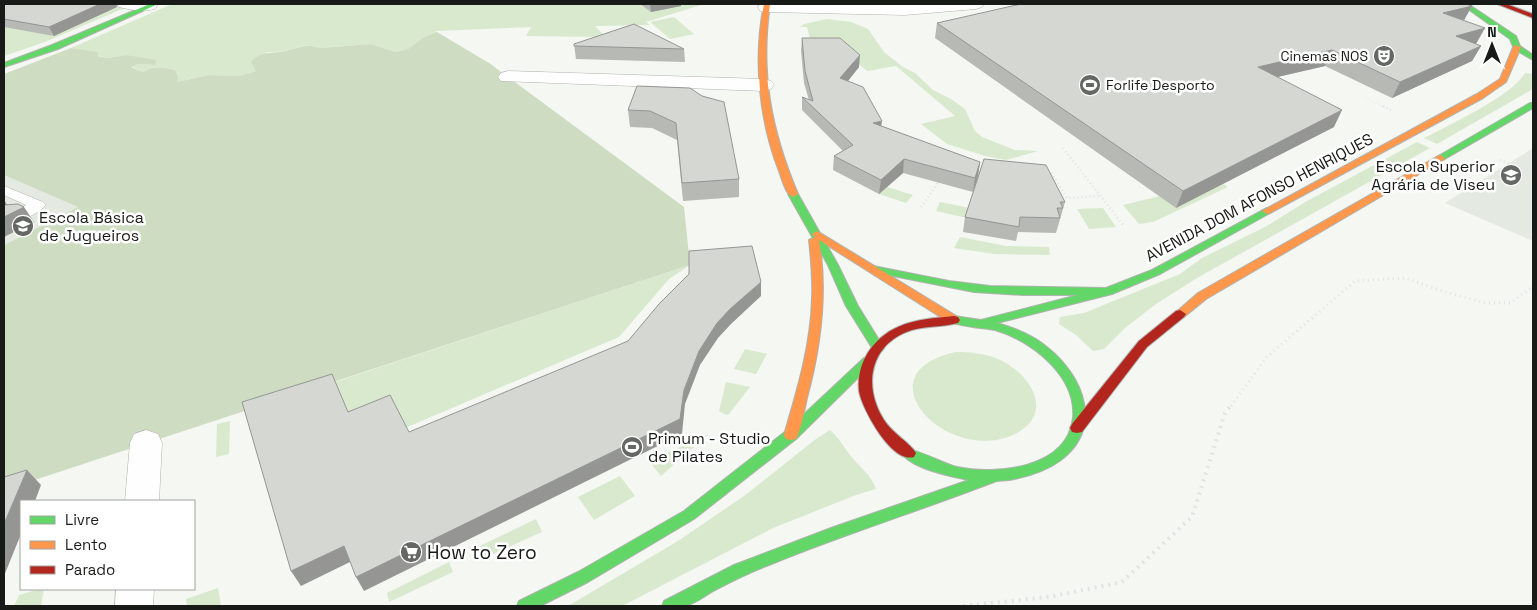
<svg xmlns="http://www.w3.org/2000/svg" width="1537" height="610" font-family="'Space Grotesk',sans-serif">
<style>
.built{fill:#e4eae2}
.green{fill:#d9e9ce}
.forest{fill:#ceddc2}
.lines{fill:none;stroke-linecap:round;stroke-linejoin:round}
.lane-casing{stroke:#b1b3b0;stroke-width:1}
.street-casing{stroke:#b1b3b0;stroke-width:1}
.fast-casing{stroke:#b1b3b0;stroke-width:2}
.slow-casing{stroke:#b1b3b0;stroke-width:2}
.jam-casing{stroke:#b1b3b0;stroke-width:2}
.path-far3{stroke:#e3e3e3;stroke-width:2;stroke-dasharray:0.5 2.5;stroke-linecap:butt}
.path-far2{stroke:#e3e3e3;stroke-width:2.5;stroke-dasharray:1 3;stroke-linecap:butt}
.path-far1{stroke:#e3e3e3;stroke-width:3;stroke-dasharray:1 4;stroke-linecap:butt}
.path{stroke:#e3e3e3;stroke-width:4;stroke-dasharray:2 5;stroke-linecap:butt}
.lane{fill:#fdfefd;fill-rule:evenodd}
.street{fill:#fdfefd;fill-rule:evenodd}
.fast{fill:#63d668;fill-rule:evenodd}
.slow{fill:#ff974d;fill-rule:evenodd}
.jam{fill:#b3261e;fill-rule:evenodd}
.wall{fill:#b7b9b5}
.shaded-wall{fill:#959694}
.building{fill:#d5d7d3;stroke:#959694}
.labels{text-anchor:middle;stroke-width:5;stroke-linejoin:round;paint-order:stroke}
.far-poi-label{font-size:14px;fill:#181a17;stroke:#fff;text-anchor:end}
.poi-label{font-size:16px;fill:#181a17;stroke:#fff;text-anchor:start}
.street-label{font-size:16px;fill:#181a17;stroke:#fff}
.near-poi-label{font-size:19px;fill:#181a17;stroke:#fff;text-anchor:start}
</style>
<rect width="100%" height="100%" fill="#f4f7f2"/>
<path class="built" d="M 1533,148 L 1533,241 L 1445,203 Z
M 4,175 L 79,207 L 4,245 Z"/>
<path class="green" d="M 4,4 L 107,4 L 127,7 L 45,42 L 4,56 Z
M 172,4 L 699,4 L 701,5 L 646,22 L 650,25 L 595,26 L 606,37 L 526,36 L 531,27 L 435,31 L 437,32 L 424,37 L 408,49 L 396,52 L 371,44 L 320,48 C 304,43 301,47 288,50 C 281,52 274,52 267,52 L 255,68 L 256,71 L 239,76 L 209,75 L 177,82 L 175,70 C 163,67 154,66 143,72 L 131,66 L 137,64 L 155,65 L 126,55 L 107,58 L 71,48 Z
M 674,17 L 694,34 L 670,39 L 650,22 Z
M 827,19 L 851,22 L 868,29 L 884,52 L 903,67 L 915,73 L 933,90 L 951,99 L 965,109 L 975,131 L 982,137 L 1015,150 L 1038,151 L 1006,160 L 985,156 L 947,144 L 921,124 L 955,116 L 896,66 L 867,71 L 843,50 L 813,51 L 807,27 L 800,27 L 804,24 Z
M 1525,73 L 1533,74 L 1533,89 L 1437,144 L 1424,138 C 1449,125 1512,96 1525,73 Z
M 1417,142 L 1430,148 L 1197,278 L 1156,304 L 1125,328 L 1104,349 L 1093,351 L 1076,335 L 1059,324 L 1060,317 L 1084,313 L 1180,274 L 1202,258 L 1265,227 L 1307,201 Z
M 1223,184 L 1227,186 L 1226,188 L 1153,222 L 1139,224 L 1123,205 L 1160,196 L 1176,208 Z
M 887,187 L 913,195 L 906,203 L 879,194 Z
M 940,202 L 970,208 L 967,218 L 936,211 Z
M 1103,208 L 1116,227 L 1089,229 L 1077,209 Z
M 960,237 L 1006,246 L 1049,247 L 1050,255 L 994,254 L 954,248 Z
M 690,265 L 669,279 L 619,337 L 405,428 L 355,427 L 335,382 Z
M 745,349 L 767,354 L 756,374 L 734,369 Z
M 956,352 C 968,352 981,353 993,357 C 1026,368 1059,412 1015,434 C 948,467 858,373 956,352 Z
M 726,382 L 750,387 L 729,414 L 726,415 L 719,411 Z
M 230,421 L 229,454 L 216,457 L 217,424 Z
M 830,430 C 839,438 843,446 850,455 C 859,467 871,474 876,489 L 856,495 L 773,528 L 622,606 L 568,606 L 678,541 L 744,496 L 816,439 Z
M 709,434 L 661,476 L 649,461 Z
M 620,476 L 635,496 L 594,520 L 578,497 Z
M 536,519 L 542,532 L 480,560 L 476,548 Z
M 449,562 L 453,572 L 389,602 L 387,593 Z
M 218,588 L 221,606 L 187,606 L 186,599 Z
M 40,589 L 44,589 L 41,606 L 14,606 L 19,595 Z"/>
<path class="forest" d="M 437,32 L 489,63 L 684,207 L 690,265 L 4,490 L 4,245 L 78,207 L 4,175 L 4,74 L 71,48 L 97,52 L 98,56 L 107,58 L 126,55 L 156,60 L 155,65 L 137,64 L 131,67 L 143,72 C 154,66 163,67 175,70 L 178,77 L 177,82 L 209,75 L 239,76 L 256,71 L 251,62 C 263,49 274,55 289,50 C 301,47 307,44 320,48 L 371,44 L 396,52 L 408,49 L 424,37 Z"/>
<g class="lines">
<g class="lane-casing">
<path id="lane" d="M 4,186 L 43,202 L 46,205 C 39,213 24,221 14,218 L 11,215 L 26,205 L 4,195 Z"/>
</g>
<g class="street-casing">
<path id="street" d="M 117,4 L 156,4 L 157,6 L 155,9 C 144,12 130,10 119,7 Z
M 760,4 L 984,4 L 982,7 L 976,9 L 905,15 L 766,12 L 760,11 L 758,7 Z
M 508,71 L 764,79 L 771,81 L 774,85 L 771,89 L 764,91 L 501,81 L 498,77 L 501,73 Z
M 146,430 L 158,434 L 162,443 L 159,501 L 125,501 L 130,443 L 134,434 Z
M 116,589 L 154,589 L 153,606 L 115,606 Z"/>
</g>
<g class="fast-casing">
<path id="fast" d="M 150,4 L 158,4 L 58,49 L 4,67 L 4,63 L 52,45 Z
M 1461,4 L 1468,4 L 1516,36 L 1520,46 L 1533,55 L 1533,60 L 1514,49 L 1510,39 Z
M 1530,103 L 1533,103 L 1533,108 L 1443,160 L 1440,161 L 1435,158 Z
M 793,191 L 798,194 L 838,265 L 858,306 L 884,348 L 882,351 L 874,351 L 846,306 L 828,265 L 788,194 Z
M 1267,208 L 1272,211 L 1270,213 L 1160,274 L 1112,294 L 997,323 C 1015,328 1033,335 1048,348 C 1083,376 1104,427 1061,460 C 1046,471 1027,477 1009,480 C 1004,481 998,480 994,482 C 921,510 846,534 774,563 C 753,571 734,580 715,590 C 706,595 695,604 685,606 C 678,608 669,606 662,606 L 664,601 L 734,565 L 831,528 L 969,480 C 953,477 910,468 902,453 L 904,449 C 913,447 944,464 957,467 C 996,475 1067,469 1073,418 C 1077,376 1031,340 995,330 C 985,328 953,326 948,320 L 954,316 L 981,320 L 1078,295 L 1023,295 L 974,292 L 873,272 L 869,271 L 868,269 L 869,267 L 873,266 L 949,281 L 990,286 L 1106,288 L 1152,270 Z
M 868,357 L 872,358 L 874,361 L 872,364 L 796,439 L 694,519 L 588,582 L 540,606 L 517,606 L 519,601 L 578,572 L 684,511 L 786,431 L 864,358 Z"/>
</g>
<g class="slow-casing">
<path id="slow" d="M 764,4 L 770,4 C 760,73 771,130 798,194 L 793,197 C 786,195 783,182 780,174 C 759,121 753,60 764,4 Z
M 1514,45 L 1521,47 L 1506,82 L 1483,98 L 1270,213 L 1267,214 L 1262,211 L 1477,94 L 1500,79 Z
M 1440,155 L 1445,158 L 1443,160 L 1206,299 L 1184,317 L 1176,317 L 1174,314 L 1198,293 Z
M 817,231 L 958,317 L 960,320 L 958,323 L 950,323 L 819,240 C 828,293 821,346 807,398 C 804,411 802,427 796,439 L 791,440 L 786,439 L 784,435 C 797,391 811,345 812,298 C 813,279 811,259 809,240 L 815,237 L 812,234 Z"/>
</g>
<g class="jam-casing">
<path id="jam" d="M 1497,4 L 1506,4 L 1533,14 L 1533,18 Z
M 1180,310 L 1186,314 L 1184,317 L 1147,347 L 1082,432 L 1077,433 L 1072,432 L 1070,428 L 1072,424 L 1139,341 L 1176,311 Z
M 954,316 L 958,317 L 960,320 L 958,323 C 943,327 927,326 912,330 C 870,343 862,386 884,420 C 892,433 910,443 916,453 L 914,457 C 892,464 862,409 859,391 C 856,363 873,338 898,327 C 915,319 936,318 954,316 Z"/>
</g>
<path class="path-far3" d="M 1365,98 L 1386,108"/>
<path class="path-far2" d="M 1383,106 L 1393,111
M 1063,148 L 1124,226
M 1500,160 L 1533,173
M 1048,172 L 1051,172 L 1067,198 L 1100,196
M 921,207 L 938,183"/>
<path class="path-far1" d="M 1231,406 L 1267,357 L 1355,281 L 1405,278 L 1445,292 L 1486,303 L 1511,303 L 1533,286"/>
<path class="path" d="M 963,606 L 1049,597 L 1122,582 L 1192,517 L 1225,413 L 1232,404"/>
<use href="#lane" class="lane"/>
<use href="#street" class="street"/>
<use href="#fast" class="fast"/>
<use href="#slow" class="slow"/>
<use href="#jam" class="jam"/>
</g>
<path class="wall" d="M 4,4 L 116,4 L 117,7 L 54,36 L 4,27 Z
M 640,4 L 681,4 L 681,6 L 651,12 Z
M 1472,6 L 1464,20 L 1476,44 L 1481,46 L 1472,61 L 1392,98 L 1325,66 L 1277,77 L 1334,127 L 1176,208 L 935,38 L 937,23 Z
M 802,38 L 859,67 L 848,81 L 881,126 L 980,162 L 978,176 L 973,192 L 903,173 L 879,194 L 833,170 L 834,156 L 843,151 L 802,110 L 802,97 L 809,100 L 804,83 L 801,51 Z
M 574,44 L 684,49 L 685,62 L 576,59 Z
M 637,86 L 739,179 L 739,197 L 683,201 L 677,140 L 652,128 L 630,127 L 628,110 Z
M 984,159 L 1065,202 L 1056,233 L 1018,232 L 1016,241 L 963,232 L 965,217 Z"/>
<path class="shaded-wall" d="M 100,4 L 116,4 L 117,7 L 54,36 L 49,27 Z
M 650,4 L 681,4 L 681,6 L 651,12 Z
M 1472,6 L 1464,20 L 1443,13 Z
M 1485,28 L 1476,44 L 1448,51 L 1456,36 Z
M 1481,46 L 1472,61 L 1392,98 L 1400,82 Z
M 1332,50 L 1325,66 L 1251,83 L 1258,67 Z
M 860,55 L 859,67 L 840,91 L 840,78 Z
M 1342,110 L 1334,127 L 1176,208 L 1183,191 Z
M 882,121 L 880,134 L 873,123 Z
M 904,159 L 903,173 L 879,194 L 881,180 Z
M 980,162 L 978,176 L 973,192 L 975,178 Z
M 4,200 L 12,212 L 24,207 L 34,222 L 4,237 Z
M 761,282 L 761,296 L 731,324 L 718,338 L 700,365 L 685,404 L 682,434 L 364,591 L 356,577 L 684,390 L 699,351 L 717,323 L 730,309 Z
M 27,470 L 41,485 L 35,501 L 21,501 L 21,534 L 4,576 L 4,524 Z
M 344,546 L 352,561 L 301,586 L 291,571 Z"/>
<path class="building" d="M 4,4 L 100,4 L 49,27 L 4,19 Z
M 1021,4 L 1466,4 L 1472,6 L 1443,13 L 1485,28 L 1456,36 L 1481,46 L 1400,82 L 1332,50 L 1258,67 L 1342,110 L 1183,191 L 937,23 Z
M 634,24 L 684,49 L 574,46 L 574,44 Z
M 802,38 L 840,38 L 860,55 L 840,78 L 863,87 L 882,121 L 873,123 L 980,162 L 975,178 L 904,159 L 881,180 L 834,156 L 853,145 L 802,97 L 813,101 L 805,71 Z
M 637,86 L 690,88 L 702,96 L 724,102 L 739,179 L 682,183 L 676,123 L 650,111 L 628,110 Z
M 984,159 L 1046,165 L 1065,202 L 1060,202 L 1063,208 L 1057,208 L 1060,218 L 1020,217 L 1019,227 L 965,217 Z
M 18,204 L 24,207 L 4,217 L 4,205 Z
M 752,246 L 761,282 L 730,309 L 717,323 L 699,351 L 684,390 L 680,419 L 356,577 L 344,546 L 291,571 L 242,402 L 332,374 L 348,412 L 390,395 L 409,432 L 628,341 L 659,304 L 689,274 L 689,251 Z
M 27,470 L 4,524 L 4,477 Z"/>
<defs>
<g id="theatre-disc" transform="scale(1.125)"><circle r="9.5" fill="#656764" stroke="#fff"/><path d="M-5-5.5Q0-4 5-5.5V0Q5 5 0 6Q-5 5-5 0ZM-3.3-2.5H-1v1.5H-3.3ZM1-2.5H3.3v1.5H1ZM-2.8 1Q0 5.5 2.8 1Z" fill="#fff"/></g>
<g id="stadium-disc" transform="scale(1.125)"><circle r="9.5" fill="#656764" stroke="#fff"/><path d="M0-5a6.5 5 0 1 0 0 10a6.5 5 0 1 0 0-10ZM-3.5-1.8h7v3.6h-7Z" fill="#fff"/></g>
<g id="university-disc" transform="scale(1.125)"><circle r="9.5" fill="#656764" stroke="#fff"/><path d="M0-5L7-2L0 1L-7-2ZM-4 1L0 2.5L4 1V4Q0 6-4 4Z" fill="#fff"/></g>
<g id="school-disc" transform="scale(1.125)"><circle r="9.5" fill="#656764" stroke="#fff"/><path d="M0-5L7-2L0 1L-7-2ZM-4 1L0 2.5L4 1V4Q0 6-4 4Z" fill="#fff"/></g>
<g id="supermarket-disc" transform="scale(1.125)"><circle r="9.5" fill="#656764" stroke="#fff"/><path d="M-6-5.5h2.5l.6 2H6L4.5 2H-2.5L-4.4-4H-6ZM-1.5 3.2a1.3 1.3 0 1 0 .1 0ZM3 3.2a1.3 1.3 0 1 0 .1 0Z" fill="#fff"/></g>
</defs>
<g fill-rule="evenodd">
<use href="#theatre-disc" x="1384" y="56"/>
<use href="#stadium-disc" x="1090" y="85"/>
<use href="#university-disc" x="1511" y="175"/>
<use href="#school-disc" x="23" y="226"/>
<use href="#stadium-disc" x="632" y="447"/>
<use href="#supermarket-disc" x="411" y="552"/>
</g>
<g class="labels">
<g class="far-poi-label">
<text x="1368" y="61">Cinemas NOS</text>
<text x="1106" y="90" text-anchor="start">Forlife Desporto</text>
</g>
<g class="poi-label">
<text x="1495" y="172" text-anchor="end">Escola Superior<tspan x="1495" dy="18">Agrária de Viseu</tspan></text>
<text x="39" y="223">Escola Básica<tspan x="39" dy="18">de Jugueiros</tspan></text>
<text x="648" y="444">Primum - Studio<tspan x="648" dy="18">de Pilates</tspan></text>
</g>
<g class="street-label">
<text transform="translate(1259 197) rotate(-28)" y="6">AVENIDA DOM AFONSO HENRIQUES</text>
</g>
<g class="near-poi-label">
<text x="427" y="559">How to Zero</text>
</g>
</g>
<rect width="1537" height="610" fill="none" stroke="#181a17" stroke-width="10"/>
<rect x="20" y="500" width="175" height="90" fill="#ffffff" stroke="#a3a3a2"/>
<rect x="30" y="516" width="25" height="8" fill="#63d668" stroke="#a3a3a2"/>
<text x="65" y="525" font-size="15" fill="#181a17">Livre</text>
<rect x="30" y="541" width="25" height="8" fill="#ff974d" stroke="#a3a3a2"/>
<text x="65" y="550" font-size="15" fill="#181a17">Lento</text>
<rect x="30" y="566" width="25" height="8" fill="#b3261e" stroke="#a3a3a2"/>
<text x="65" y="575" font-size="15" fill="#181a17">Parado</text>
<g transform="translate(1492 45)" stroke="#ffffff" stroke-width="4" paint-order="stroke">
<path d="M0-4L9 19L0 12L-9 19Z" fill="#181a17"/>
<text y="-8" font-size="14" font-weight="bold" text-anchor="middle" fill="#181a17">N</text>
</g>
</svg>
